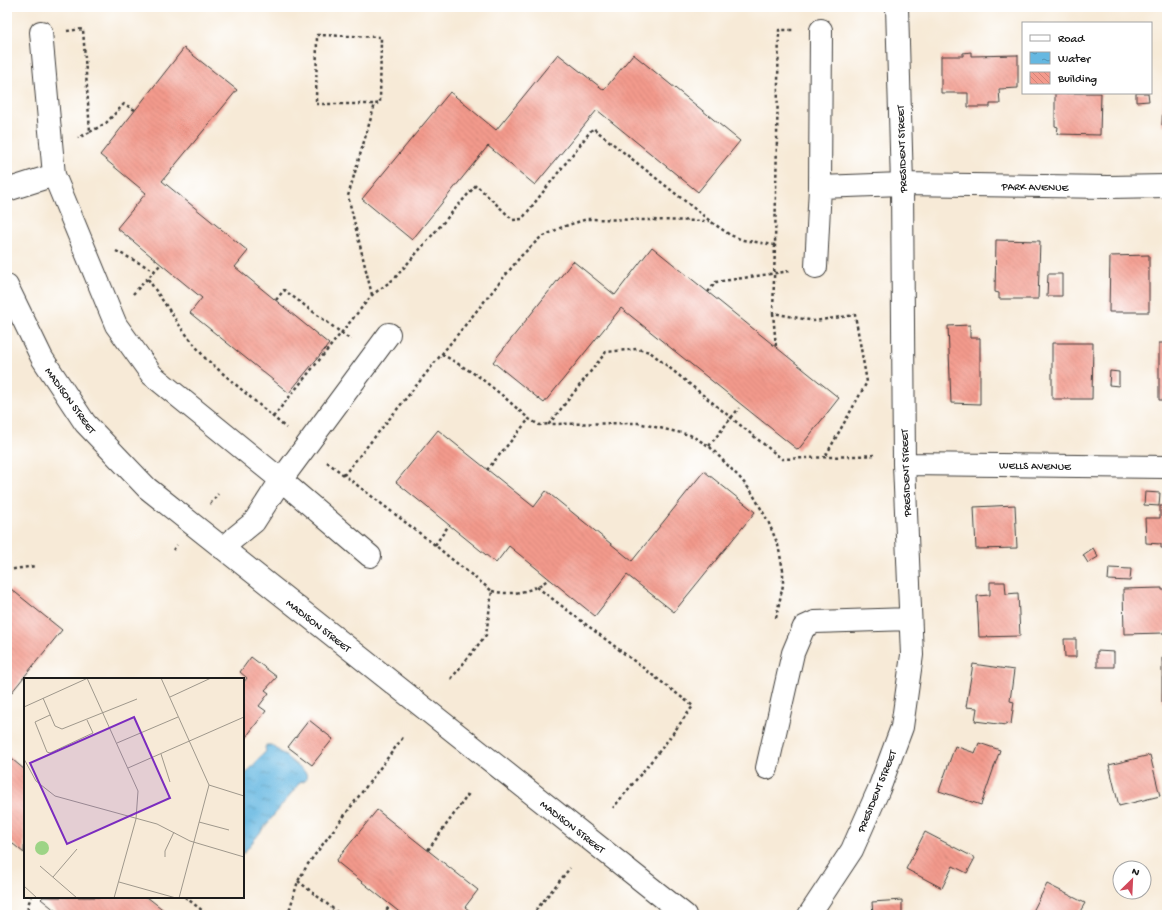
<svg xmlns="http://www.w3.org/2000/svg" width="1174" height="922" font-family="'Gochi Hand',sans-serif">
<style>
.water{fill:url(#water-ripples);stroke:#416a7e}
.building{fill:url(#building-back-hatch)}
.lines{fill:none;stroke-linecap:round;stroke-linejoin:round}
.minor-casing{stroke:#3d3b38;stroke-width:24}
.path{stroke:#3d3b38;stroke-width:2.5;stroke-dasharray:3 3;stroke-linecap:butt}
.minor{stroke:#fff;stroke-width:22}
.labels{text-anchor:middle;stroke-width:4;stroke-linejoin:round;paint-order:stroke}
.street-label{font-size:11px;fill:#1c1c1c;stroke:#fff}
.inset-road{fill:none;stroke:#9f988c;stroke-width:1}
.view{fill:#7b2cbf;fill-opacity:0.15;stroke:#7b2cbf;stroke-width:2}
.inset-edge{fill:none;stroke:#1c1c1c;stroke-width:2}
</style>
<defs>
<pattern id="water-ripples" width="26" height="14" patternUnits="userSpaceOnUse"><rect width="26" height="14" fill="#66b8e1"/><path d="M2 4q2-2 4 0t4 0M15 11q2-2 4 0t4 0" fill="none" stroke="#5395b6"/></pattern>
<pattern id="building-back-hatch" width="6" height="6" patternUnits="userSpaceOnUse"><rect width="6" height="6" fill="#f39a8c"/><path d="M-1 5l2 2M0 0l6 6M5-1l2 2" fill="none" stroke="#d08478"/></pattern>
</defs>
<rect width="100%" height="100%" fill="#fff"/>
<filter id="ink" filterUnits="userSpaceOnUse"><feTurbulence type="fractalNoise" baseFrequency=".025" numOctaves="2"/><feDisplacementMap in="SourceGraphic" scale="8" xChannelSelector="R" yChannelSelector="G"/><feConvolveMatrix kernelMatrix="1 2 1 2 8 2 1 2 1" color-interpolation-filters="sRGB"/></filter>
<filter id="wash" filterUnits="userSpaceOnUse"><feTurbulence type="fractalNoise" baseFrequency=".012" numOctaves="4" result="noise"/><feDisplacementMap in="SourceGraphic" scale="16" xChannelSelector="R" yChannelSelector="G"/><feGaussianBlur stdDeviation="0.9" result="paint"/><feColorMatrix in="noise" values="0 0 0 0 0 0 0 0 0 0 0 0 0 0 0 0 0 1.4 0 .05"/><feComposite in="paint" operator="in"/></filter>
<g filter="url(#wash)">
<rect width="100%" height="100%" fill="#f7ead7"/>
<path class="water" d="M 266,745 L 272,745 L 306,773 L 307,778 L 304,782 L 301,781 L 243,854 L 243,777 L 266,751 L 265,748 Z"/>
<g id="blocks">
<path class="building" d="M 184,48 L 237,90 L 162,181 L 248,251 L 235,267 L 329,344 L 289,393 L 190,313 L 202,298 L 117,228 L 146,193 L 100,155 Z
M 971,52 L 971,56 L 1018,55 L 1018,88 L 999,89 L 1000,104 L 990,104 L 990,107 L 968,107 L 968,93 L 941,93 L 941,56 L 963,56 L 963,53 Z
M 558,54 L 604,90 L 633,54 L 740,141 L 698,192 L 597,110 L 535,185 L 488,146 L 412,240 L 362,199 L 450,92 L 496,130 Z
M 1164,79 L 1167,79 L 1167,125 L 1162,125 Z
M 1055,93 L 1101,93 L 1100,135 L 1057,134 L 1058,127 L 1055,126 Z
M 1136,93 L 1148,93 L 1149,101 L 1136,102 Z
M 996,240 L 1040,241 L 1038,299 L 999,299 L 999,293 L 995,292 Z
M 652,247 L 839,398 L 798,450 L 621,308 L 544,403 L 493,362 L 573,261 L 615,295 Z
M 1149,255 L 1149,312 L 1109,312 L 1110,256 Z
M 1048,274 L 1062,274 L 1062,296 L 1047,296 Z
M 970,325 L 970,338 L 980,338 L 980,404 L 951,403 L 948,326 Z
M 1052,343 L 1093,343 L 1092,399 L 1052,399 Z
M 1159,343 L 1167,343 L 1167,400 L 1159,400 Z
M 1110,371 L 1119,372 L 1119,386 L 1109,385 Z
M 438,430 L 534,507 L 546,491 L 632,561 L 704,471 L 755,512 L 674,612 L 627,575 L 595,616 L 509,546 L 496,563 L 396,482 Z
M 1145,492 L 1160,493 L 1159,506 L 1144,505 Z
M 1015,505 L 1017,548 L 976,549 L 974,507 Z
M 1160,506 L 1167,506 L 1167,548 L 1161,548 L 1161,544 L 1146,543 L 1145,518 L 1160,518 Z
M 1093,548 L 1098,557 L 1088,563 L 1083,555 Z
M 1109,568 L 1131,569 L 1130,581 L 1108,580 Z
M 990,582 L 1005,582 L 1006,594 L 1018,593 L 1020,636 L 979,637 L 977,596 L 990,595 Z
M 1162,588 L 1162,590 L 1167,590 L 1167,632 L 1163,632 L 1164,633 L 1124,634 L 1123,589 Z
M 11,589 L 62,630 L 7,698 L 7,595 Z
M 1064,639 L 1076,639 L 1076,657 L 1065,657 Z
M 1097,651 L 1114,652 L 1114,667 L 1097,667 Z
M 251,657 L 277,677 L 265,690 L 269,693 L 259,706 L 266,711 L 243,741 L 243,683 L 247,678 L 240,672 Z
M 1162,658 L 1167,658 L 1167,702 L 1162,702 Z
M 973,664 L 1014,670 L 1010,701 L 1014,702 L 1011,724 L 1006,723 L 1006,725 L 975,721 L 977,708 L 966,707 Z
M 309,720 L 333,739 L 312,765 L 288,747 Z
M 979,743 L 1000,750 L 981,805 L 939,791 L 955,746 L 975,753 Z
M 7,755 L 25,770 L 24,853 L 7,839 Z
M 1150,755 L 1160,796 L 1119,806 L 1109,765 Z
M 377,810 L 478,890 L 465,907 L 475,915 L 403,915 L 336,861 Z
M 925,832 L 975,858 L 967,873 L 953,866 L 942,888 L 906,869 Z
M 1047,884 L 1085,903 L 1078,915 L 1031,915 Z
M 43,897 L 147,897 L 170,915 L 61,915 L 41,899 Z
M 902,900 L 902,915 L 873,915 L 872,902 Z"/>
</g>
</g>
<g filter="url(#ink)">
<use href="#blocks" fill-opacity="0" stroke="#3d3b38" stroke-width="1"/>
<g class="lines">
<g class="minor-casing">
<path id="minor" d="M 41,32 L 54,175
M 820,187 L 821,30
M 7,190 L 54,175 L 116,325 L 152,375 L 281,480 L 370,556
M 816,267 L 820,187 L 902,184 L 1108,187 L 1167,186
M 7,286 L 42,358 L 85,423 L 147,488 L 685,915
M 904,464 L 1167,467
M 222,548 L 254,522 L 281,480 L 389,334
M 767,768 L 793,653 L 804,627 L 815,622 L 910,619
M 809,915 L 852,850 L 879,789 L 902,727 L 912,655 L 904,464 L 902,184 L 897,7"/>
</g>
<path class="path" d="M 67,31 L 83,29 L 90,132 L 78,138
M 90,132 L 106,123 L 124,104 L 135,110
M 775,245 L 773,313 L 814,321 L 855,315 L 867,382 L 825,457
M 116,251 L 155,271
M 148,279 L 182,329 L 205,358 L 286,428
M 708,292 L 716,282 L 790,271
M 133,294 L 161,264
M 372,295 L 348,196 L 375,104 L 380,103 L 381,37 L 317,35 L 316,104 L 375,104
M 276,300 L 284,290 L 351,340
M 773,313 L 776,347
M 442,354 L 478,376 L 503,396 L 529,419 L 539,425 L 549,424
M 273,417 L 372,295 L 394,279 L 476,185 L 513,220 L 522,219 L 593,128 L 710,221 L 730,235 L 743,240 L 775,245 L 779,30 L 794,30
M 709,446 L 739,408
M 327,462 L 344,475
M 487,470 L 529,419
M 210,504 L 218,494
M 435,545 L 449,525
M 173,550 L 177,545
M 7,570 L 36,566
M 537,587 L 693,706 L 662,748 L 613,808
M 492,591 C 513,596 532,592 549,579
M 776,618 L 783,585 L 783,570 L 778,545 L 768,521 L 751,491 L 740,478 L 709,446 L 690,435 L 638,423 L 549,424 L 606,352 L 637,349 L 650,352 L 782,459 L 877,455
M 451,679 L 486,635 L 492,591 L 449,557 L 435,545 L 344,475 L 521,256 L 540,238 L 562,227 L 587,219 L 710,221
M 428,850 L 470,792
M 298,881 L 341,915
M 185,897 L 208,915
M 27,915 L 28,905 L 31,897
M 288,915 L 298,881 L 308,864 L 404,736
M 383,915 L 390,905
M 532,915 L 570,868"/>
<use href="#minor" class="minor"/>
</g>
</g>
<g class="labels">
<g class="street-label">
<text transform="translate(901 149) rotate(-92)" y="4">PRESIDENT STREET</text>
<text transform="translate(1035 186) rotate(1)" y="4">PARK AVENUE</text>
<text transform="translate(71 400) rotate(54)" y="4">MADISON STREET</text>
<text transform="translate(1035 465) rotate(1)" y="4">WELLS AVENUE</text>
<text transform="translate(905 473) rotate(-92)" y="4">PRESIDENT STREET</text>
<text transform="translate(319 625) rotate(38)" y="4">MADISON STREET</text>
<text transform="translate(876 791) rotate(-68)" y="4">PRESIDENT STREET</text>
<text transform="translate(573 826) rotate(38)" y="4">MADISON STREET</text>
</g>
</g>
<g transform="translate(24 678)">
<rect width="220" height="220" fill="#f7ead7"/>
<path d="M11 170a7 7 0 1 1 14 0a7 7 0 1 1-14 0Z" fill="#9dd486"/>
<path class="inset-road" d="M 63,0 L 114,113 L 112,141 L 90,220M 137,0 L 185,107 L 220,118M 146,19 L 187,0M 19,20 L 31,48 L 38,51 L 113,21M 0,29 L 64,0M 26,37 L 11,44 L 23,74 L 26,75 L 69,55 L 63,42M 93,65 L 154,39M 137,76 L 146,104M 0,81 L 12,103 L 31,118 L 133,146 L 166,163 L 220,179M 104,90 L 220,39M 175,144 L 205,152M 141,179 L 141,173 L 150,154M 16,188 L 53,220M 29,199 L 53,171M 95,204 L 152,220M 0,208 L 13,220M 155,220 L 185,107"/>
<path class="view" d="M 110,39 L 146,120 L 43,166 L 6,85 Z"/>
<rect width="220" height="220" class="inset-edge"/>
</g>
<rect width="1174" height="922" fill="none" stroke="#fff" stroke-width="24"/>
<rect x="1022" y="22" width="130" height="72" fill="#ffffff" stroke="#a4a4a4"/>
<rect x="1030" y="35" width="20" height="6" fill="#ffffff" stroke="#a4a4a4"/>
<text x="1058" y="42" font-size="12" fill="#1c1c1c">Road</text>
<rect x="1030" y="52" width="20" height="12" fill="url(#water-ripples)" stroke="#a4a4a4"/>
<text x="1058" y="62" font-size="12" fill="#1c1c1c">Water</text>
<rect x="1030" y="72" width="20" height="12" fill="url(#building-back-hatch)" stroke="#a4a4a4"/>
<text x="1058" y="82" font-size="12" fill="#1c1c1c">Building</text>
<g transform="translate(1132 880) rotate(24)"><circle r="19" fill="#ffffff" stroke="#a4a4a4"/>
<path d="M0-3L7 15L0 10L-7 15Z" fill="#d1495b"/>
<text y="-6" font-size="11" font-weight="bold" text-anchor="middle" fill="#1c1c1c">N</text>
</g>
</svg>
